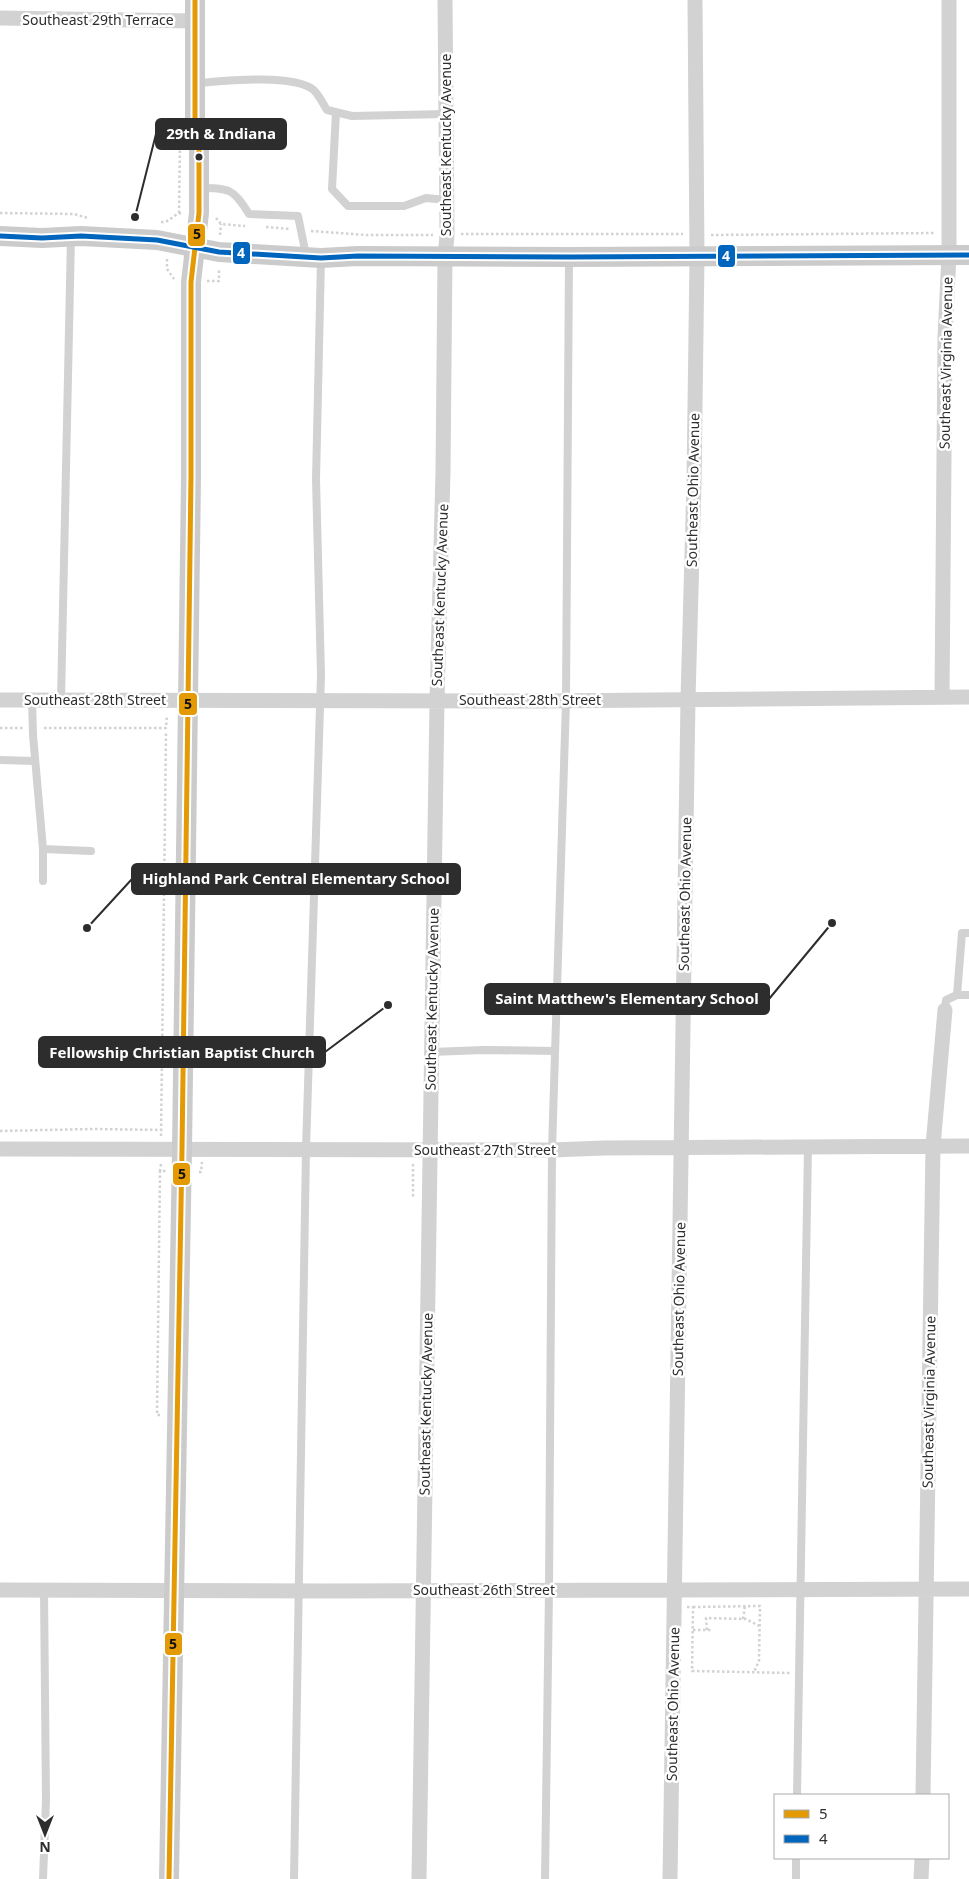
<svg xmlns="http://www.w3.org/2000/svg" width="969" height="1879" font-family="'Noto Sans',sans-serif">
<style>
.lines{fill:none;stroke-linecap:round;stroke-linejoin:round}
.path{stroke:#d2d2d2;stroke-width:2.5;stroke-dasharray:2.5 2.5;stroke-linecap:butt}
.lane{stroke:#d2d2d2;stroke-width:8}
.street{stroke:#d2d2d2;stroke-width:15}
.secondary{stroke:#cbcbcb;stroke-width:20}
.bus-1-casing{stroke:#fff;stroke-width:9}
.bus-2-casing{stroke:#fff;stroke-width:9}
.bus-1{stroke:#e39a04;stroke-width:5}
.bus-2{stroke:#0065bd;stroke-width:5}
.bus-dot{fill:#2d2d2d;stroke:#fff;stroke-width:2}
.labels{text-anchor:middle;stroke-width:5;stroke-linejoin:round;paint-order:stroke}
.street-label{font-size:14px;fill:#2d2d2d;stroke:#fff}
.leader{fill:none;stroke:#2d2d2d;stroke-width:2}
.callout-dot{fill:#2d2d2d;stroke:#fff;stroke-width:2}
.callout{fill:#2d2d2d;stroke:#2d2d2d;stroke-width:2}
.callout-label{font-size:15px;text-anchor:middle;font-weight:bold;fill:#fff}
.line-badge{stroke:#fff;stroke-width:2}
.badge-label{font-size:14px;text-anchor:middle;font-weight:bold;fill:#fff}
.pale-badge-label{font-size:14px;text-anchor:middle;font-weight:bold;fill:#111}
</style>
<rect width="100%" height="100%" fill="#fff"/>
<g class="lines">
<path class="path" d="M 0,213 L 74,214 L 88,218
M 179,213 L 180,140
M 216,218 L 221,224 L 245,226
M 161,222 C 170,223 174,213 182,213
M 266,227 L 290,229
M 311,231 L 366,235 L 433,235
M 461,234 L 683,234
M 220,235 L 221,224
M 711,235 L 935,233
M 167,259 L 167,269 L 174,279
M 207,281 L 219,281 L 219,268
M 0,728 L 23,728
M 44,728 L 166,728 L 167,715
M 0,1131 L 91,1129 L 165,1130
M 161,1136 L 166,732
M 161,1164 L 160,1171 L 166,1171
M 413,1164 L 413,1198
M 199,1172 L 201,1172 L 202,1162
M 160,1415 L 157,1415 L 160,1171
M 687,1607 L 693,1607 L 692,1671 L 790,1673
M 693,1607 L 760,1606 L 759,1661 L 754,1672
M 743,1619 L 745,1606
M 693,1630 L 713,1630
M 707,1630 L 706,1618 L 746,1619 L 759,1626"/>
<path class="lane" d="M 197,83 C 225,81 287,74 311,88 C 318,92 323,104 327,110 L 352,116 L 446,114
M 336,112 L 332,189 L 348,206 L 404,206 L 426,198 L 447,200
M 199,188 C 229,188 233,188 249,214 L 298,216 L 306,255
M 32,700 L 33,735 L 43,849 L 91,851
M 61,700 L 71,237
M 0,760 L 35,761
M 43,849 L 43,881
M 969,933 L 962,933 L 957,995 L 969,995
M 945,1010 L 946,1000 L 957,995
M 432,1052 L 483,1050 L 555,1051
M 184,1054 L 260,1056 L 309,1054
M 797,1795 L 808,1147
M 43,1879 L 46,1800 L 44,1590
M 294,1879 L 306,1149 L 321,675 L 316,479 L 321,259
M 545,1879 L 549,1590 L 552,1150 L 566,701 L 569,257
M 796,1879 L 796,1858"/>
<path class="street" d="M 0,18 L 195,21
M 942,697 L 945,337 L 949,255 L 949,0
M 0,700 L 541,701 L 969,697
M 0,1149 L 552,1150 L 604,1148 L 969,1146
M 0,1590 L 321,1591 L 969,1589
M 923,1795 L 933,1146 L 945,1010
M 419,1879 L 437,701 L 443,472 L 445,257 L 447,235 L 445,0
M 670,1879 L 688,699 L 694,482 L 697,257 L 695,0
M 921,1879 L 922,1858"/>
<path class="secondary" d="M 0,236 L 42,238 L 81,236 L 157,240 L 219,252 L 321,258 L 358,256 L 569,257 L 969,255
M 169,1879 L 182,1150 L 191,477 L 191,282 L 199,213 L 199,145 L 195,119 L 195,0"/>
<g class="bus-1-casing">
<path id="bus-1" d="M 169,1879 L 182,1150 L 191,477 L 191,282 L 199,213 L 199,145 L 195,119 L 195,0"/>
</g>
<g class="bus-2-casing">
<path id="bus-2" d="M 0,236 L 42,238 L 81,236 L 157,240 L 219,252 L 321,258 L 358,256 L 569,257 L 969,255"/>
</g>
<use href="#bus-1" class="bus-1"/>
<use href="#bus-2" class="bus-2"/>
</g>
<circle class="bus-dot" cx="199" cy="157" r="4.5"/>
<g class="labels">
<g class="street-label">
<text x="98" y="25">Southeast 29th Terrace</text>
<text transform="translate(446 145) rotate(-90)" y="5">Southeast Kentucky Avenue</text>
<text transform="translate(946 363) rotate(-89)" y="5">Southeast Virginia Avenue</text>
<text transform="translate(693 490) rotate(-89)" y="5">Southeast Ohio Avenue</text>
<text transform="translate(440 595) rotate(-88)" y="5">Southeast Kentucky Avenue</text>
<text x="95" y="705">Southeast 28th Street</text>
<text x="530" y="705">Southeast 28th Street</text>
<text transform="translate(685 894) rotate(-89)" y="5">Southeast Ohio Avenue</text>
<text transform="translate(432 999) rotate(-89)" y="5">Southeast Kentucky Avenue</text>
<text x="485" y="1155">Southeast 27th Street</text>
<text transform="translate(679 1299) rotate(-89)" y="5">Southeast Ohio Avenue</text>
<text transform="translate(929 1402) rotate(-89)" y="5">Southeast Virginia Avenue</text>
<text transform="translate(426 1404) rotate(-89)" y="5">Southeast Kentucky Avenue</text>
<text x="484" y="1595">Southeast 26th Street</text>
<text transform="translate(673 1704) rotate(-89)" y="5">Southeast Ohio Avenue</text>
</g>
</g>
<path class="leader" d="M135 217L156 134M87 928L132 879M832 923L769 999M388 1005L325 1052"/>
<g class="callout-dot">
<circle cx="135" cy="217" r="5"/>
<circle cx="87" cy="928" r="5"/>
<circle cx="832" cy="923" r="5"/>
<circle cx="388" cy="1005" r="5"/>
</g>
<g class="callout">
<rect x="156" y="119" width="130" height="30" rx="5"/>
<rect x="132" y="864" width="328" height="30" rx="5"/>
<rect x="485" y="984" width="284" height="30" rx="5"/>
<rect x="39" y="1037" width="286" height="30" rx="5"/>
</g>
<g class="callout-label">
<text x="221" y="139">29th &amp; Indiana</text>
<text x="296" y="884">Highland Park Central Elementary School</text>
<text x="627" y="1004">Saint Matthew's Elementary School</text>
<text x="182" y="1058">Fellowship Christian Baptist Church</text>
</g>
<g class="line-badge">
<rect x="187" y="223" width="19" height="24" rx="5" fill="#e39a04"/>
<rect x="232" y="241" width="19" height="24" rx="5" fill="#0065bd"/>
<rect x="717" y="244" width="19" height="24" rx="5" fill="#0065bd"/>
<rect x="178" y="692" width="20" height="24" rx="5" fill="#e39a04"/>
<rect x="172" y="1162" width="19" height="24" rx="5" fill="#e39a04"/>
<rect x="164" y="1632" width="19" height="24" rx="5" fill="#e39a04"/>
</g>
<g class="badge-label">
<text x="241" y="258">4</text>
<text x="726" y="261">4</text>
</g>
<g class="pale-badge-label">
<text x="197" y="239">5</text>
<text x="188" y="709">5</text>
<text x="182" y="1179">5</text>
<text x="173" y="1649">5</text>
</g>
<rect x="774" y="1794" width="175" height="65" fill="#ffffff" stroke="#ababab"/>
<rect x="784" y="1810" width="25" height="8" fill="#e39a04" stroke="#ababab"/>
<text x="819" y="1819" font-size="15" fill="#2d2d2d">5</text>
<rect x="784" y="1835" width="25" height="8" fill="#0065bd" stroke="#ababab"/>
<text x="819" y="1844" font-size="15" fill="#2d2d2d">4</text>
<g transform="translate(45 1834) rotate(180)" stroke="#ffffff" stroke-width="4" paint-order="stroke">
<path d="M0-4L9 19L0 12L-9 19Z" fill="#2d2d2d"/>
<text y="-8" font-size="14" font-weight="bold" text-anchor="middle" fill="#2d2d2d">N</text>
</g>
</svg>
